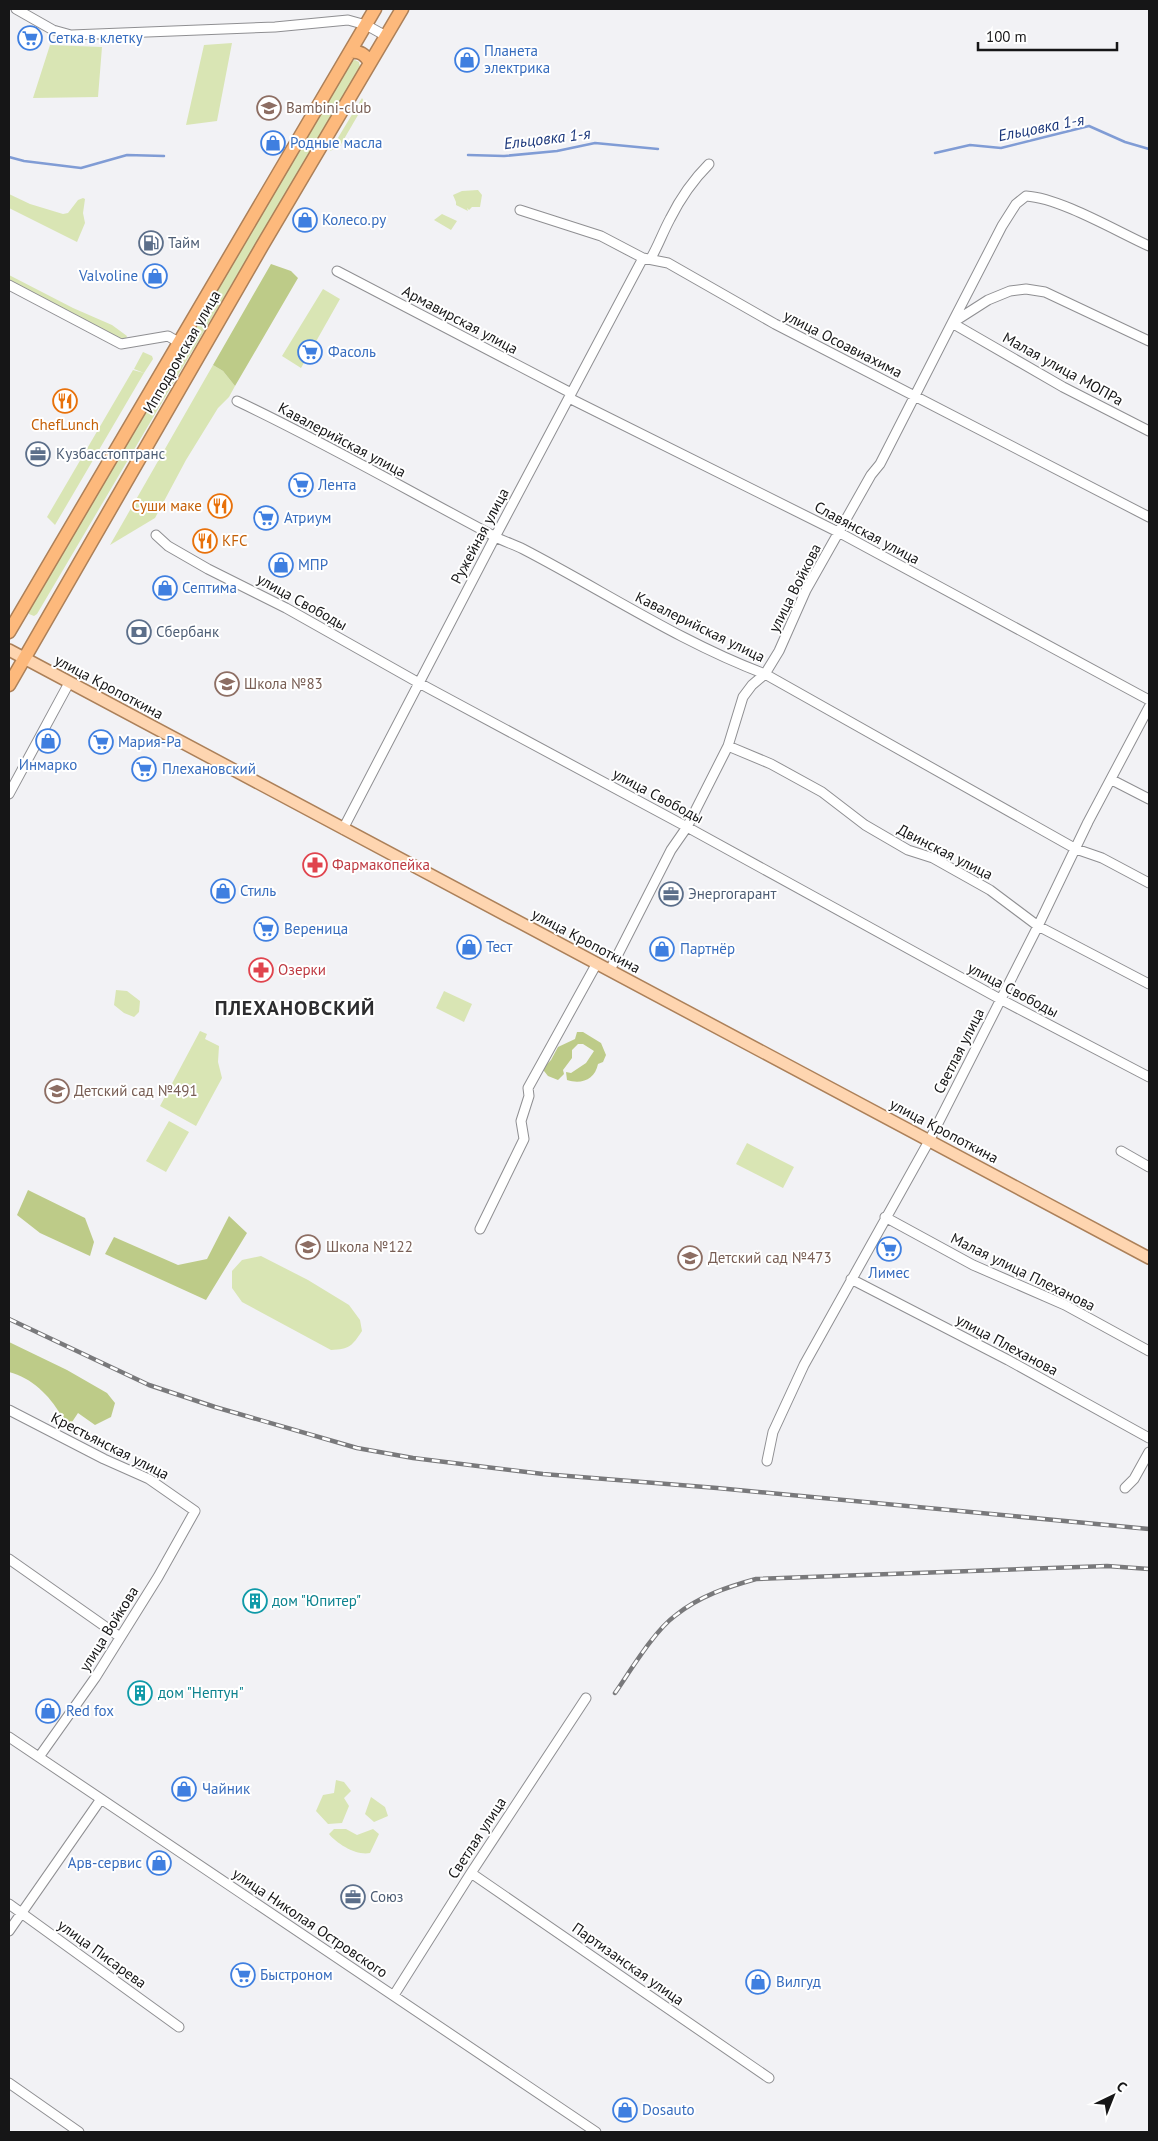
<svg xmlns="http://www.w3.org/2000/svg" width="1158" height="2141" font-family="'PT Sans',sans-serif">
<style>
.green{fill:#d9e5b4}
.forest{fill:#bdcb88}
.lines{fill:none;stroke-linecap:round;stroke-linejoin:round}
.stream{stroke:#809cd5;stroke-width:2.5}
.minor-casing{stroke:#8f8f92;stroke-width:11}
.major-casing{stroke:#ac8059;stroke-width:14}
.highway-casing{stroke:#ac8059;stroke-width:15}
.minor{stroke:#fff;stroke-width:9}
.major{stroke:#fed5b0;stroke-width:11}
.highway{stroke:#fdb97c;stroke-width:12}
.rail-casing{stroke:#79797b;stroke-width:4.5}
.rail{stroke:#fff;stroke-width:2.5;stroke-dasharray:8;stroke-linecap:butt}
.labels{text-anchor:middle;stroke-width:4;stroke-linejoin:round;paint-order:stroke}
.shop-label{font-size:15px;fill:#366cbe;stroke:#fff;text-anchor:start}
.education-label{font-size:15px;fill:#785e54;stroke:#fff;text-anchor:start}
.service-label{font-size:15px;fill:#4e5e75;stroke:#fff;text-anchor:start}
.street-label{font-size:15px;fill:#161617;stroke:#fff}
.food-label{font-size:15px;fill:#c56008;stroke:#fff}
.health-label{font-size:15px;fill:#be3a42;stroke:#fff;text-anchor:start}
.culture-label{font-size:15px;fill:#0d838f;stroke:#fff;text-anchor:start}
.water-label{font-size:16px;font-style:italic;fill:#1c387c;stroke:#fff}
.district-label{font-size:20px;font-weight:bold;letter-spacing:1px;fill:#2d2d2f;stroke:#fff}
</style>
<rect width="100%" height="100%" fill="#f2f2f5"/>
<path class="green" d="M 232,43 L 217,121 L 186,125 L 204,45 Z
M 50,45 L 102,47 L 98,97 L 33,98 Z
M 355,60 L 359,62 L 360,67 L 37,614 L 34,616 L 29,614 L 28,608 L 350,61 Z
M 362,98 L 365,103 L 340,146 L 330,151 Z
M 478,190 L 482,195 L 480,207 L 472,207 L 469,210 L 467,208 L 468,211 L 456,205 L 456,202 L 453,195 L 462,191 Z
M 9,194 L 30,204 L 63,214 L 68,213 L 78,200 L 83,198 L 85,199 L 83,213 L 85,223 L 77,242 L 9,208 Z
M 442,214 L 457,221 L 451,230 L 434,220 Z
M 9,275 L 73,308 L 112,325 L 127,336 L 125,341 L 9,280 Z
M 323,289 L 340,299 L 301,368 L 282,356 Z
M 143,352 L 152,356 L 153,359 L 144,373 L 134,369 Z
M 213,365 L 223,371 L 235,386 L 229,397 L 218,408 L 186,460 L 155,518 L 110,545 Z
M 133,370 L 144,373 L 55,525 L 47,517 Z
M 116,990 L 127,991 L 140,1001 L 139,1012 L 134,1017 L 124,1013 L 114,1005 Z
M 444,991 L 472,1004 L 464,1022 L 436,1008 Z
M 200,1031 L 207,1034 L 205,1039 L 219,1046 L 218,1062 L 222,1078 L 196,1126 L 160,1106 Z
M 169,1121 L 189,1132 L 166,1172 L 146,1161 Z
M 747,1143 L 794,1167 L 783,1188 L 736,1164 Z
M 261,1256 L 308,1280 L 349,1305 L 360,1320 L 362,1331 C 352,1346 350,1349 331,1350 L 242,1302 L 232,1288 L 232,1271 L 242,1260 Z
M 336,1780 L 344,1782 L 351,1791 L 344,1798 L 349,1806 L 342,1823 L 328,1824 L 316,1811 L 323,1795 L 334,1793 Z
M 371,1797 L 385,1807 L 388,1816 L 374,1822 L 365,1814 Z
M 334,1829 L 346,1829 L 357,1835 L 373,1829 L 379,1834 L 370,1853 C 357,1856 337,1844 329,1834 Z"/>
<path class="forest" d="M 271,264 L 291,271 L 298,278 L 235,386 L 223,371 L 213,365 Z
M 577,1032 L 583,1032 L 601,1043 L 606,1055 L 603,1062 L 598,1064 C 595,1079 582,1085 567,1080 L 566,1072 L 571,1073 L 586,1063 L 594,1051 L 583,1044 L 578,1044 L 572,1050 L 572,1058 L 563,1070 L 564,1074 L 558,1080 L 548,1076 L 544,1071 L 544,1067 L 551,1060 L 558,1047 L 575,1039 Z
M 28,1190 L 85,1218 L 94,1242 L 90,1256 L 40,1233 L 17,1215 Z
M 229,1216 L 247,1233 L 206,1300 L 105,1254 L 114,1237 L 178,1265 L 207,1259 Z
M 9,1342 L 67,1370 L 107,1393 L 115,1403 L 111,1417 L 95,1425 L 78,1413 L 70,1425 L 58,1430 L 61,1415 C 49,1395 32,1378 9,1372 Z"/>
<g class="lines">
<path class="stream" d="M 935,153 L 970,145 L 1001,148 L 1089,126 L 1125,142 L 1149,149
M 468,155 L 504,156 L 557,151 L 595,143 L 658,149
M 9,157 L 24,161 L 81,168 L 127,155 L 164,156"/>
<g class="minor-casing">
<path id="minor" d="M 16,9 L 53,30 L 71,35 L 275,27 L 348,20 L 366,25 L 386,36
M 520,210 L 601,236 L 643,258 L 668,263 L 775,324 L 1149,517
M 1149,246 C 1116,231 1060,198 1026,196 L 1016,204 L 1002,226 L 952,323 L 1063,387 L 1149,431
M 651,258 C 658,246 663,232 670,219 C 680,199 693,180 709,164
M 337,271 L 571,393
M 9,285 L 121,344 L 168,336 L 180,343
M 569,398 L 840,533 L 1149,700
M 237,401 C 324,442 407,490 492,535 C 502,541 513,544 523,549 C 604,591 680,642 765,674 L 1076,849 L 1102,858 L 1149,883
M 156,535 L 168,546 L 208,569 L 286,608 L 419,683 L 687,827 L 1000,999 L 1149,1077
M 728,746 L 771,764 L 822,792 L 865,825 L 908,850 L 933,858 L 990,890 L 1038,926 L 1149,984
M 1112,780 L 1149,799
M 9,794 L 69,683
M 343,829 L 495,537 L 643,258
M 610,970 L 671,850 L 687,827 L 728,746 L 743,697 L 752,685 L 765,674 L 779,651 L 806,590 L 871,475 L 880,464 L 952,323 L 988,300 L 1010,291 L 1026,289 L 1045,292 L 1149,341
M 1121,1151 L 1149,1167
M 885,1217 L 973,1265 L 1065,1305 L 1149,1351
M 480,1229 L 524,1139 L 521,1121 L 529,1096 L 528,1088 L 597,963
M 851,1279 L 1008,1360 L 1149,1438
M 9,1410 L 104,1459 L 149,1479 L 195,1511 L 158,1577 L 95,1678 L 39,1757
M 767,1461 L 773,1432 L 804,1365 L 929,1141 L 1038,926 L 1088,822 L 1149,707
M 1125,1488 L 1134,1479 L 1149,1452
M 9,1559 L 120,1637
M 9,1737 L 596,2132
M 471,1873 L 769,2078
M 9,1904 L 179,2027
M 9,1931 L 101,1799
M 394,1995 L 471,1873 L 586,1698
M 9,2083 L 79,2132"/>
</g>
<g class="major-casing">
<path id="major" d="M 9,650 L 1149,1258"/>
</g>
<g class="highway-casing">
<path id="highway" d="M 350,52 C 360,51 365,54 370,63
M 9,632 L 375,9
M 9,685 L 262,246 L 402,9"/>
</g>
<use href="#minor" class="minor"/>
<use href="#major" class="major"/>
<use href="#highway" class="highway"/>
<g class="rail-casing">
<path id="rail" d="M 9,1319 L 149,1385 L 215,1407 L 357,1448 L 413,1458 L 543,1474 L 717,1488 L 1149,1529
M 615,1693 C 631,1670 654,1631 676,1615 C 700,1596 727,1587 756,1579 L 1107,1566 L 1149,1569"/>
</g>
<use href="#rail" class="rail"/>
</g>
<defs>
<g id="supermarket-ring" transform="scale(1.25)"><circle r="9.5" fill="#fff" stroke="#3f7fe0" stroke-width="1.5"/><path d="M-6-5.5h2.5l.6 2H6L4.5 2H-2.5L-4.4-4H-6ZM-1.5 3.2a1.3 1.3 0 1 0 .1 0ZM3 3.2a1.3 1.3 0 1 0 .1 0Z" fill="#3f7fe0"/></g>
<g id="shop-ring" transform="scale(1.25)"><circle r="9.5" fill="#fff" stroke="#3f7fe0" stroke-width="1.5"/><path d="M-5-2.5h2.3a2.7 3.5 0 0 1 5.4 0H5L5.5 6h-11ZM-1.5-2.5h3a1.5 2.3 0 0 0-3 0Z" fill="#3f7fe0"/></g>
<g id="school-ring" transform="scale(1.25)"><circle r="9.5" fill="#fff" stroke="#8d6e63" stroke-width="1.5"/><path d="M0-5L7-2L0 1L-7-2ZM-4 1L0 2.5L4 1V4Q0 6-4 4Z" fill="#8d6e63"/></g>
<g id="fuel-ring" transform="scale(1.25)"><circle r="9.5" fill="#fff" stroke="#5c6f8a" stroke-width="1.5"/><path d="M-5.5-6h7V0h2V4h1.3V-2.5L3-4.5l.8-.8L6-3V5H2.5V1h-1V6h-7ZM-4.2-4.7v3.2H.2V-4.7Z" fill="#5c6f8a"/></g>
<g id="restaurant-ring" transform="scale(1.25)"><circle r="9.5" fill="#fff" stroke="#e8710a" stroke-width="1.5"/><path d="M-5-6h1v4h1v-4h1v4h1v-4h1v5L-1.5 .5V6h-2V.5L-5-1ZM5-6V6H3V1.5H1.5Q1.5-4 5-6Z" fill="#e8710a"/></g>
<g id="office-ring" transform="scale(1.25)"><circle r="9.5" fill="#fff" stroke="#5c6f8a" stroke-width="1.5"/><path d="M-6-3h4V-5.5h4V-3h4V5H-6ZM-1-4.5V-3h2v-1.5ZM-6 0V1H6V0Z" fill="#5c6f8a"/></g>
<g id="bank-ring" transform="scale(1.25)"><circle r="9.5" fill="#fff" stroke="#5c6f8a" stroke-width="1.5"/><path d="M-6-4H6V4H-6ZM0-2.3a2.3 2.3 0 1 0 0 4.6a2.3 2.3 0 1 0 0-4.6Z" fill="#5c6f8a"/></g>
<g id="pharmacy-ring" transform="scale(1.25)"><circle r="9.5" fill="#fff" stroke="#e0444e" stroke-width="1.5"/><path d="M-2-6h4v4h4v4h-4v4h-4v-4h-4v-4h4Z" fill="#e0444e"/></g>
<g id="building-ring" transform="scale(1.25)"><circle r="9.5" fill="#fff" stroke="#0f9aa8" stroke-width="1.5"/><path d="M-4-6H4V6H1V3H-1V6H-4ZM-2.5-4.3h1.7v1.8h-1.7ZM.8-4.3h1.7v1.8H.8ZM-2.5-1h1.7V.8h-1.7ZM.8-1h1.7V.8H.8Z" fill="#0f9aa8"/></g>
</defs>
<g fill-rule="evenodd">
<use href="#supermarket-ring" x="30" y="38"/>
<use href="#shop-ring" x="467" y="60"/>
<use href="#school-ring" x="269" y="108"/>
<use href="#shop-ring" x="273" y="143"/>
<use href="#shop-ring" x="305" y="220"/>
<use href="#fuel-ring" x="151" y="243"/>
<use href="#shop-ring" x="155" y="276"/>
<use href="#supermarket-ring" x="310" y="352"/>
<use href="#restaurant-ring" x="65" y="401"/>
<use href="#office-ring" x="38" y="454"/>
<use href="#supermarket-ring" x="301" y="485"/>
<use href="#restaurant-ring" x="220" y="506"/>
<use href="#supermarket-ring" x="266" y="518"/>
<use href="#restaurant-ring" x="205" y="541"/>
<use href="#shop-ring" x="281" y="565"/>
<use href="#shop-ring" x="165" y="588"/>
<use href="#bank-ring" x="139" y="632"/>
<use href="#school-ring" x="227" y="684"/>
<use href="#shop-ring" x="48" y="741"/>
<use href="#supermarket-ring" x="101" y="742"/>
<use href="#supermarket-ring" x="144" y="769"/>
<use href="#pharmacy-ring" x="315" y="865"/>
<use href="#shop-ring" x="223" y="891"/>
<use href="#office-ring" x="671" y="894"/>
<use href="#supermarket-ring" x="266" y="929"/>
<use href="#shop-ring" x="469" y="947"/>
<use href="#shop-ring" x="662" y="949"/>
<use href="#pharmacy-ring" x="261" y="970"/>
<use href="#school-ring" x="57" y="1091"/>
<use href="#school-ring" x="308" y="1247"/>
<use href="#supermarket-ring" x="889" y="1249"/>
<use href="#school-ring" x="690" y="1258"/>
<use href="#building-ring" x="255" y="1601"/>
<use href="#building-ring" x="140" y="1693"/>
<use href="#shop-ring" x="48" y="1711"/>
<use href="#shop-ring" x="184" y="1789"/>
<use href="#shop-ring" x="159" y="1863"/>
<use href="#office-ring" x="353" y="1897"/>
<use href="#supermarket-ring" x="243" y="1975"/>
<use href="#shop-ring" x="758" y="1982"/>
<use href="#shop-ring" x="625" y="2110"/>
</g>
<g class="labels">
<g class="shop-label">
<text x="48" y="43">Сетка в клетку</text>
<text x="484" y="56">Планета<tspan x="484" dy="17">электрика</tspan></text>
<text x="290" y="148">Родные масла</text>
<text x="322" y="225">Колесо.ру</text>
<text x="138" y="281" text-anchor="end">Valvoline</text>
<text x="328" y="357">Фасоль</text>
<text x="318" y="490">Лента</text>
<text x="284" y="523">Атриум</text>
<text x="298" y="570">МПР</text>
<text x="182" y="593">Септима</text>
<text x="118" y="747">Мария-Ра</text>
<text x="48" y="770" text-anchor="middle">Инмарко</text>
<text x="162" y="774">Плехановский</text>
<text x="240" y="896">Стиль</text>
<text x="284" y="934">Вереница</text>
<text x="486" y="952">Тест</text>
<text x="680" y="954">Партнёр</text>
<text x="889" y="1278" text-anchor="middle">Лимес</text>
<text x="66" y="1716">Red fox</text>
<text x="202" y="1794">Чайник</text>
<text x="142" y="1868" text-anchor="end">Арв-сервис</text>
<text x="260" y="1980">Быстроном</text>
<text x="776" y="1987">Вилгуд</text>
<text x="642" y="2115">Dosauto</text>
</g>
<g class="education-label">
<text x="286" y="113">Bambini-club</text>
<text x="244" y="689">Школа №83</text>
<text x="74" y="1096">Детский сад №491</text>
<text x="326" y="1252">Школа №122</text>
<text x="708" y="1263">Детский сад №473</text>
</g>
<g class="service-label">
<text x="168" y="248">Тайм</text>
<text x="56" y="459">Кузбасстоптранс</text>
<text x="156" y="637">Сбербанк</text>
<text x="688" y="899">Энергогарант</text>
<text x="370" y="1902">Союз</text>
</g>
<g class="street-label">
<text transform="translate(460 320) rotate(28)" y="5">Армавирская улица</text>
<text transform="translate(843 344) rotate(27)" y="5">улица Осоавиахима</text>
<text transform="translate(182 352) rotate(-60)" y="5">Ипподромская улица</text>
<text transform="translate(1063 369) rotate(29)" y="5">Малая улица МОПРа</text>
<text transform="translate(342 440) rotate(28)" y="5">Кавалерийская улица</text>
<text transform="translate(867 533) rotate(28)" y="5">Славянская улица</text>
<text transform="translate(480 536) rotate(-62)" y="5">Ружейная улица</text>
<text transform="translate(795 588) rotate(-63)" y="5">улица Войкова</text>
<text transform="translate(302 602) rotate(29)" y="5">улица Свободы</text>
<text transform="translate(700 627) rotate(26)" y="5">Кавалерийская улица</text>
<text transform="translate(109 687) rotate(28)" y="5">улица Кропоткина</text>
<text transform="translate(658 796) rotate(28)" y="5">улица Свободы</text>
<text transform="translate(945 852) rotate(27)" y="5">Двинская улица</text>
<text transform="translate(586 941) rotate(28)" y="5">улица Кропоткина</text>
<text transform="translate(1013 990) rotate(28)" y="5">улица Свободы</text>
<text transform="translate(959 1051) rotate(-63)" y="5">Светлая улица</text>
<text transform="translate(944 1131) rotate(28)" y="5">улица Кропоткина</text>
<text transform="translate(1023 1272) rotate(26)" y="5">Малая улица Плеханова</text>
<text transform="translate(1007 1345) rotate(28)" y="5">улица Плеханова</text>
<text transform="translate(110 1446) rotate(27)" y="5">Крестьянская улица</text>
<text transform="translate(109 1629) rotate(-58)" y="5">улица Войкова</text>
<text transform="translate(477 1838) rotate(-57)" y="5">Светлая улица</text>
<text transform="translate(310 1923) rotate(34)" y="5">улица Николая Островского</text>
<text transform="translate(102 1954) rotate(36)" y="5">улица Писарева</text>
<text transform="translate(628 1964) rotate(35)" y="5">Партизанская улица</text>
</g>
<g class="food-label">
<text x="65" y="430">ChefLunch</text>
<text x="202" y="511" text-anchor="end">Суши маке</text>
<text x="222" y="546" text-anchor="start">KFC</text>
</g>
<g class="health-label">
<text x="332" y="870">Фармакопейка</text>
<text x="278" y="975">Озерки</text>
</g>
<g class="culture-label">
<text x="272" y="1606">дом "Юпитер"</text>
<text x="158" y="1698">дом "Нептун"</text>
</g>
<g class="water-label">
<text transform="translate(1041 127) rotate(-11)" y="6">Ельцовка 1-я</text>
<text transform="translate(547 138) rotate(-7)" y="6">Ельцовка 1-я</text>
</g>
<g class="district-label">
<text x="295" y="1015">ПЛЕХАНОВСКИЙ</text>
</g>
</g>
<rect width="1158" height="2141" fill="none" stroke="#161617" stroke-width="20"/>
<g transform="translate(1113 2096) rotate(43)" stroke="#ffffff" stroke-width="4" paint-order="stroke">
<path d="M0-4L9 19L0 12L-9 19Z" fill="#161617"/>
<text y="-8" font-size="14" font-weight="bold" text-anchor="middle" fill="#161617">С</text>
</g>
<path d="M978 42v8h139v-8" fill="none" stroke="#161617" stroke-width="2.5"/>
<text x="986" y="42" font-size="15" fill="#161617" stroke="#ffffff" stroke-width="4" paint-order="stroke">100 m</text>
</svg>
